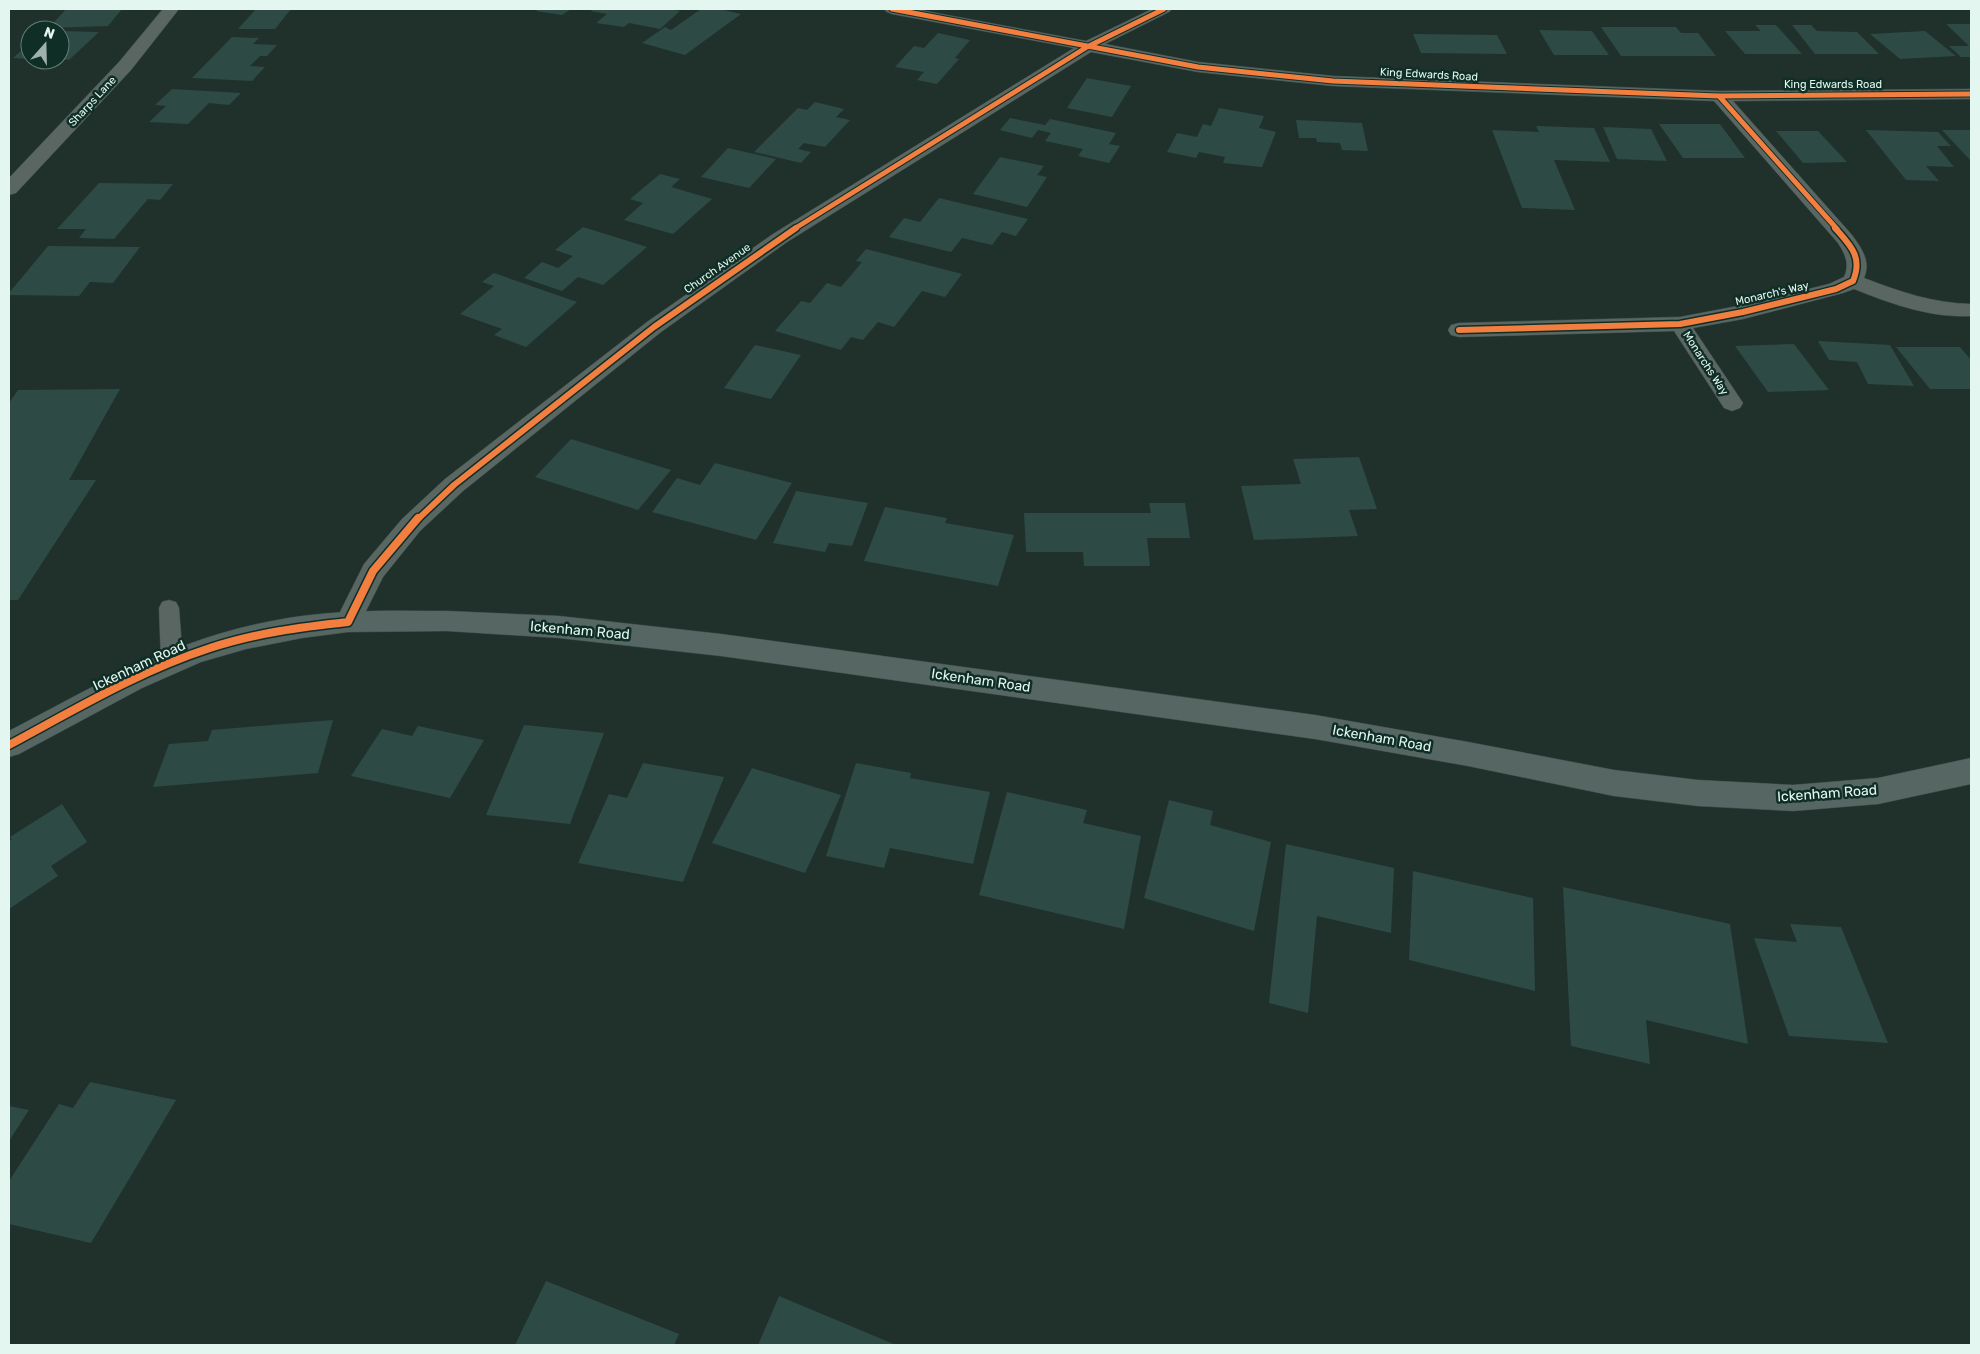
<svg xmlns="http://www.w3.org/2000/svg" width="1980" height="1354" font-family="Rubik,sans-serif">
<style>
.building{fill:#2d4a44}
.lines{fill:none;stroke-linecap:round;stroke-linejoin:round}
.service-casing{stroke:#3e4c48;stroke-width:1}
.minor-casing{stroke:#3e4c48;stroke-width:1}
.secondary-casing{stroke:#3e4c48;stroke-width:1}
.service{fill:#596662;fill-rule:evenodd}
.minor{fill:#596662;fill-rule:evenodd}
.secondary{fill:#566662;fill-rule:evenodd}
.cycleway-far2-casing{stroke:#0f2e26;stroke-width:7}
.cycleway-far1-casing{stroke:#0f2e26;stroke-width:9}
.cycleway-casing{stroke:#0f2e26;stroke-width:11}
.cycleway-far2{stroke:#f27e40;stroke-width:5}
.cycleway-far1{stroke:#f27e40;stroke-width:6}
.cycleway{stroke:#f27e40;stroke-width:8}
.labels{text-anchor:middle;stroke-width:5;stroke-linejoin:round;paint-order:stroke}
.far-street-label{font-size:11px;fill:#e4f6f0;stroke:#0f2e26}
.street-label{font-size:14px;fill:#e4f6f0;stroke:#0f2e26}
</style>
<rect width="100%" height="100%" fill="#20312c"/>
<path class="building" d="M 66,9 L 122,9 L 108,26 L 49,28 Z
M 256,9 L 291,9 L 275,29 L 238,29 Z
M 539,9 L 571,9 L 562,15 L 536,11 Z
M 593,9 L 669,9 L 680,11 L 660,29 L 629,23 L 624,27 L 596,23 L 607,14 L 591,11 Z
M 701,9 L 719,9 L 741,14 L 685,55 L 642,43 L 665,27 L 671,30 Z
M 1946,24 L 1971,24 L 1971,57 L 1961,57 L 1949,46 L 1969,46 Z
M 1755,25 L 1776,25 L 1802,54 L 1745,54 L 1725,31 L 1761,31 Z
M 1792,25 L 1811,25 L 1817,31 L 1857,32 L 1879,54 L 1815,54 Z
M 1601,27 L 1676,27 L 1681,33 L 1698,33 L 1716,56 L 1621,56 Z
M 1539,30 L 1592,31 L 1609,55 L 1554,55 Z
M 61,31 L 99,32 L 69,60 L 60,59 Z
M 1925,31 L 1956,56 L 1900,59 L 1870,34 Z
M 938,33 L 970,40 L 955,58 L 959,59 L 937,84 L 917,80 L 924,72 L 895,67 L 914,46 L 924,48 Z
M 1413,34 L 1497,35 L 1507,54 L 1421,53 Z
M 232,37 L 259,38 L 253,44 L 277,45 L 267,56 L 260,56 L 250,66 L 265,67 L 252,81 L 192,78 Z
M 30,43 L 30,59 L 13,58 Z
M 1087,78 L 1131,86 L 1112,117 L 1067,108 Z
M 172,89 L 241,93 L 229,105 L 209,103 L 188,124 L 149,122 L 166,106 L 155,105 Z
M 815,102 L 844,109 L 836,117 L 850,120 L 825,147 L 804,143 L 798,149 L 811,152 L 801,163 L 754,152 L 798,108 L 807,110 Z
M 1219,108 L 1264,116 L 1259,128 L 1276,132 L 1262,167 L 1223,163 L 1225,157 L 1199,152 L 1196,158 L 1167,152 L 1177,133 L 1197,137 L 1203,124 L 1211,126 Z
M 1010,118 L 1045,125 L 1050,119 L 1116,133 L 1109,144 L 1120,146 L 1109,163 L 1078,156 L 1083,149 L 1045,141 L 1051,133 L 1038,130 L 1032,138 L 1000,130 Z
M 1296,120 L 1362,123 L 1368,151 L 1342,150 L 1340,143 L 1317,142 L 1316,138 L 1299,138 Z
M 1659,124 L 1720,124 L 1745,158 L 1683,158 Z
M 1536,126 L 1594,128 L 1610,162 L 1554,160 L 1575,210 L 1522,208 L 1492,130 L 1539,132 Z
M 1603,127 L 1651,129 L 1667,161 L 1617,159 Z
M 1866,130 L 1938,132 L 1951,146 L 1937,146 L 1954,167 L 1926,166 L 1939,181 L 1906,180 Z
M 1942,130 L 1971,130 L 1971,160 L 1970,160 Z
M 1776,131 L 1818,131 L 1847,162 L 1803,163 Z
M 728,148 L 776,159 L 749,188 L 701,177 Z
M 1000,157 L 1044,166 L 1037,175 L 1047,177 L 1027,207 L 973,194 Z
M 660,174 L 680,179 L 671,187 L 712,199 L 673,234 L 624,220 L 643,203 L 630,199 Z
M 99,183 L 173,184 L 160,200 L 148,199 L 114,239 L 79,238 L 86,229 L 57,229 Z
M 939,198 L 1028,219 L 1016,236 L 1002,232 L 992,245 L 962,238 L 951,252 L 889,237 L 904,218 L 920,222 Z
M 583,227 L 647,247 L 603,285 L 578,277 L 562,291 L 524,278 L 542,262 L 558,268 L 573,256 L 555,250 Z
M 48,246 L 140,247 L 113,283 L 90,282 L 79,296 L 9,295 L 9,293 Z
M 866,249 L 962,274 L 945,297 L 922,291 L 894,327 L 878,322 L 863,340 L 851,337 L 841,350 L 775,331 L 801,301 L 810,303 L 827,283 L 841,287 L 862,262 L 856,261 Z
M 494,273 L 577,302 L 526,347 L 494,335 L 502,329 L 460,314 L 494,286 L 482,282 Z
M 1818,341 L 1890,345 L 1914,386 L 1868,384 L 1857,362 L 1829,360 Z
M 1794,344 L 1829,390 L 1768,392 L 1735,346 Z
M 755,345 L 801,355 L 771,399 L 724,388 Z
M 1896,347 L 1960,347 L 1971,360 L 1971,389 L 1930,389 Z
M 120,389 L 69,480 L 96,480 L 18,600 L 9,600 L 9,403 L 18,390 Z
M 571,439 L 671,470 L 638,510 L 535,477 Z
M 1359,457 L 1377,509 L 1349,510 L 1358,536 L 1254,540 L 1241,486 L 1301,484 L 1293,459 Z
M 715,463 L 792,483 L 756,540 L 652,512 L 677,478 L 700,485 Z
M 796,491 L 868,503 L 852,546 L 829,543 L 825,552 L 773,543 Z
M 1149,503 L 1185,503 L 1190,538 L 1147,538 L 1150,566 L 1084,566 L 1083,552 L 1026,552 L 1024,513 L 1151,513 Z
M 885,507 L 947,518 L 945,523 L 1014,535 L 998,586 L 864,561 Z
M 333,720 L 318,773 L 153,787 L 169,744 L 208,741 L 212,730 Z
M 524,725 L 604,733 L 570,824 L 486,815 Z
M 418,726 L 484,740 L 450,798 L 351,776 L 382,729 L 412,736 Z
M 643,763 L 724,777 L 683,882 L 578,863 L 609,794 L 627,798 Z
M 856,763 L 911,773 L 910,778 L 990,792 L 973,864 L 890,848 L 884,868 L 826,856 Z
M 752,768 L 841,795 L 805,873 L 712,843 Z
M 1007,792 L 1087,810 L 1083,823 L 1141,836 L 1124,929 L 979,895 Z
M 1169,800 L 1213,811 L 1210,825 L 1271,842 L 1254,931 L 1144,898 Z
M 62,804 L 87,842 L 51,866 L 58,876 L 9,909 L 9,841 L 12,839 L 10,837 Z
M 1286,844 L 1394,868 L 1391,933 L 1317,916 L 1308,1013 L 1269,1003 Z
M 1413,871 L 1533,898 L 1535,991 L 1409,960 Z
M 1563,887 L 1730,924 L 1748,1044 L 1646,1020 L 1650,1064 L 1571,1046 Z
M 1790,924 L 1841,927 L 1888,1043 L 1789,1036 L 1754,938 L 1797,942 Z
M 90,1082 L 176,1100 L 91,1243 L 9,1224 L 9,1181 L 59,1104 L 73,1108 Z
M 9,1106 L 29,1110 L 9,1141 Z
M 546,1281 L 679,1334 L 674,1345 L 515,1345 Z
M 779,1296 L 896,1345 L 758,1345 Z"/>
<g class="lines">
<g class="service-casing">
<path id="service" d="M 169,600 L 176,602 L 179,608 L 183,662 L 179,668 L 172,671 L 165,668 L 161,662 L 159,608 L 162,602 Z"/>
</g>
<g class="minor-casing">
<path id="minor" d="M 163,9 L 179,9 L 131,70 L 16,193 L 9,195 L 9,178 L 119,62 Z
M 884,9 L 915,9 L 1086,41 L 1152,9 L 1172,9 L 1169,12 L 1105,44 L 1198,62 L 1333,76 L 1719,91 L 1971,89 L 1971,99 L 1733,101 L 1852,235 C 1862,249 1871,261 1864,278 C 1900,292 1933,303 1971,304 L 1971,316 C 1930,318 1892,304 1854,289 L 1843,293 L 1743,319 L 1693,328 L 1743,403 L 1740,408 L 1732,411 L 1724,408 L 1674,331 L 1459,337 L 1451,335 L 1448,330 L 1451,325 L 1459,323 L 1680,317 L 1743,305 L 1829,284 L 1844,277 C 1850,264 1845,254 1838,243 L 1714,101 L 1333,86 L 1198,72 L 1091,52 L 787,242 L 661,332 L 463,491 L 420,531 L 383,577 L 357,629 L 348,632 L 339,629 L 335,622 L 364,564 L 402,519 L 445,479 L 647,322 L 773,234 L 1074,48 L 892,14 L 887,12 Z"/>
</g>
<g class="secondary-casing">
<path id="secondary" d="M 447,611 L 559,616 L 721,634 L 1315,715 L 1468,742 L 1614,770 L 1698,780 L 1793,785 L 1878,778 L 1971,758 L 1971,784 L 1878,804 L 1793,811 L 1698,806 L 1614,796 L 1468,766 L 1315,739 L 721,656 L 559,638 L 447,631 L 348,632 L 302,638 L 246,649 L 201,662 L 142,688 L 19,754 L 9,757 L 9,731 C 67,701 124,667 186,645 C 237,626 294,614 349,612 C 381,610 414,611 447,611 Z"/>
</g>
<use href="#service" class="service"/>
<use href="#minor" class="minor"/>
<use href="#secondary" class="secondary"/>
<g class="cycleway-far2-casing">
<path id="cycleway-far2" d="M 892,9 L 1198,67 L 1333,81 L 1719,96 L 1971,94
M 1719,96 L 1837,229
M 794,229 L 1087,47 L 1164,9"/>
</g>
<g class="cycleway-far1-casing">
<path id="cycleway-far1" d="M 1459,330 L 1680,324 L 1743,312 L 1836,289 L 1853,281 C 1863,257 1851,246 1835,228
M 417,520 L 454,485 L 654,327 L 796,228"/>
</g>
<g class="cycleway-casing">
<path id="cycleway" d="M 9,745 C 74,710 139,671 210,648 C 255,633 302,627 348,622 L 373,571 L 418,518"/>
</g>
<use href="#cycleway-far2" class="cycleway-far2"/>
<use href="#cycleway-far1" class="cycleway-far1"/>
<use href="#cycleway" class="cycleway"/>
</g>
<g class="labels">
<g class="far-street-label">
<text transform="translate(1429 74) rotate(3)" y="4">King Edwards Road</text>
<text x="1833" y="88">King Edwards Road</text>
<text transform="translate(92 101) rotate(-47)" y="4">Sharps Lane</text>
<text transform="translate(717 268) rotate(-35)" y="4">Church Avenue</text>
<text transform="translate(1772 293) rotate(-13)" y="4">Monarch's Way</text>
<text transform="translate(1706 363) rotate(57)" y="4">Monarchs Way</text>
</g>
<g class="street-label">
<text transform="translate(580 630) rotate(5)" y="5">Ickenham Road</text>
<text transform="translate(139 665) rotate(-25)" y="5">Ickenham Road</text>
<text transform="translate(981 680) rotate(8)" y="5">Ickenham Road</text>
<text transform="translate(1382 738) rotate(10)" y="5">Ickenham Road</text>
<text transform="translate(1827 793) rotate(-4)" y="5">Ickenham Road</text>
</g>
</g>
<rect width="1980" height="1354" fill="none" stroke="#e4f6f0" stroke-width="20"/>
<g transform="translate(45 45) rotate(20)"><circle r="24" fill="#0f2e26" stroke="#647e77"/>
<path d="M0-4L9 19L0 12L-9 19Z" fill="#9fb1ab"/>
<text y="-8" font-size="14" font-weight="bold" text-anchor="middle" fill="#e4f6f0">N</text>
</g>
</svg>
